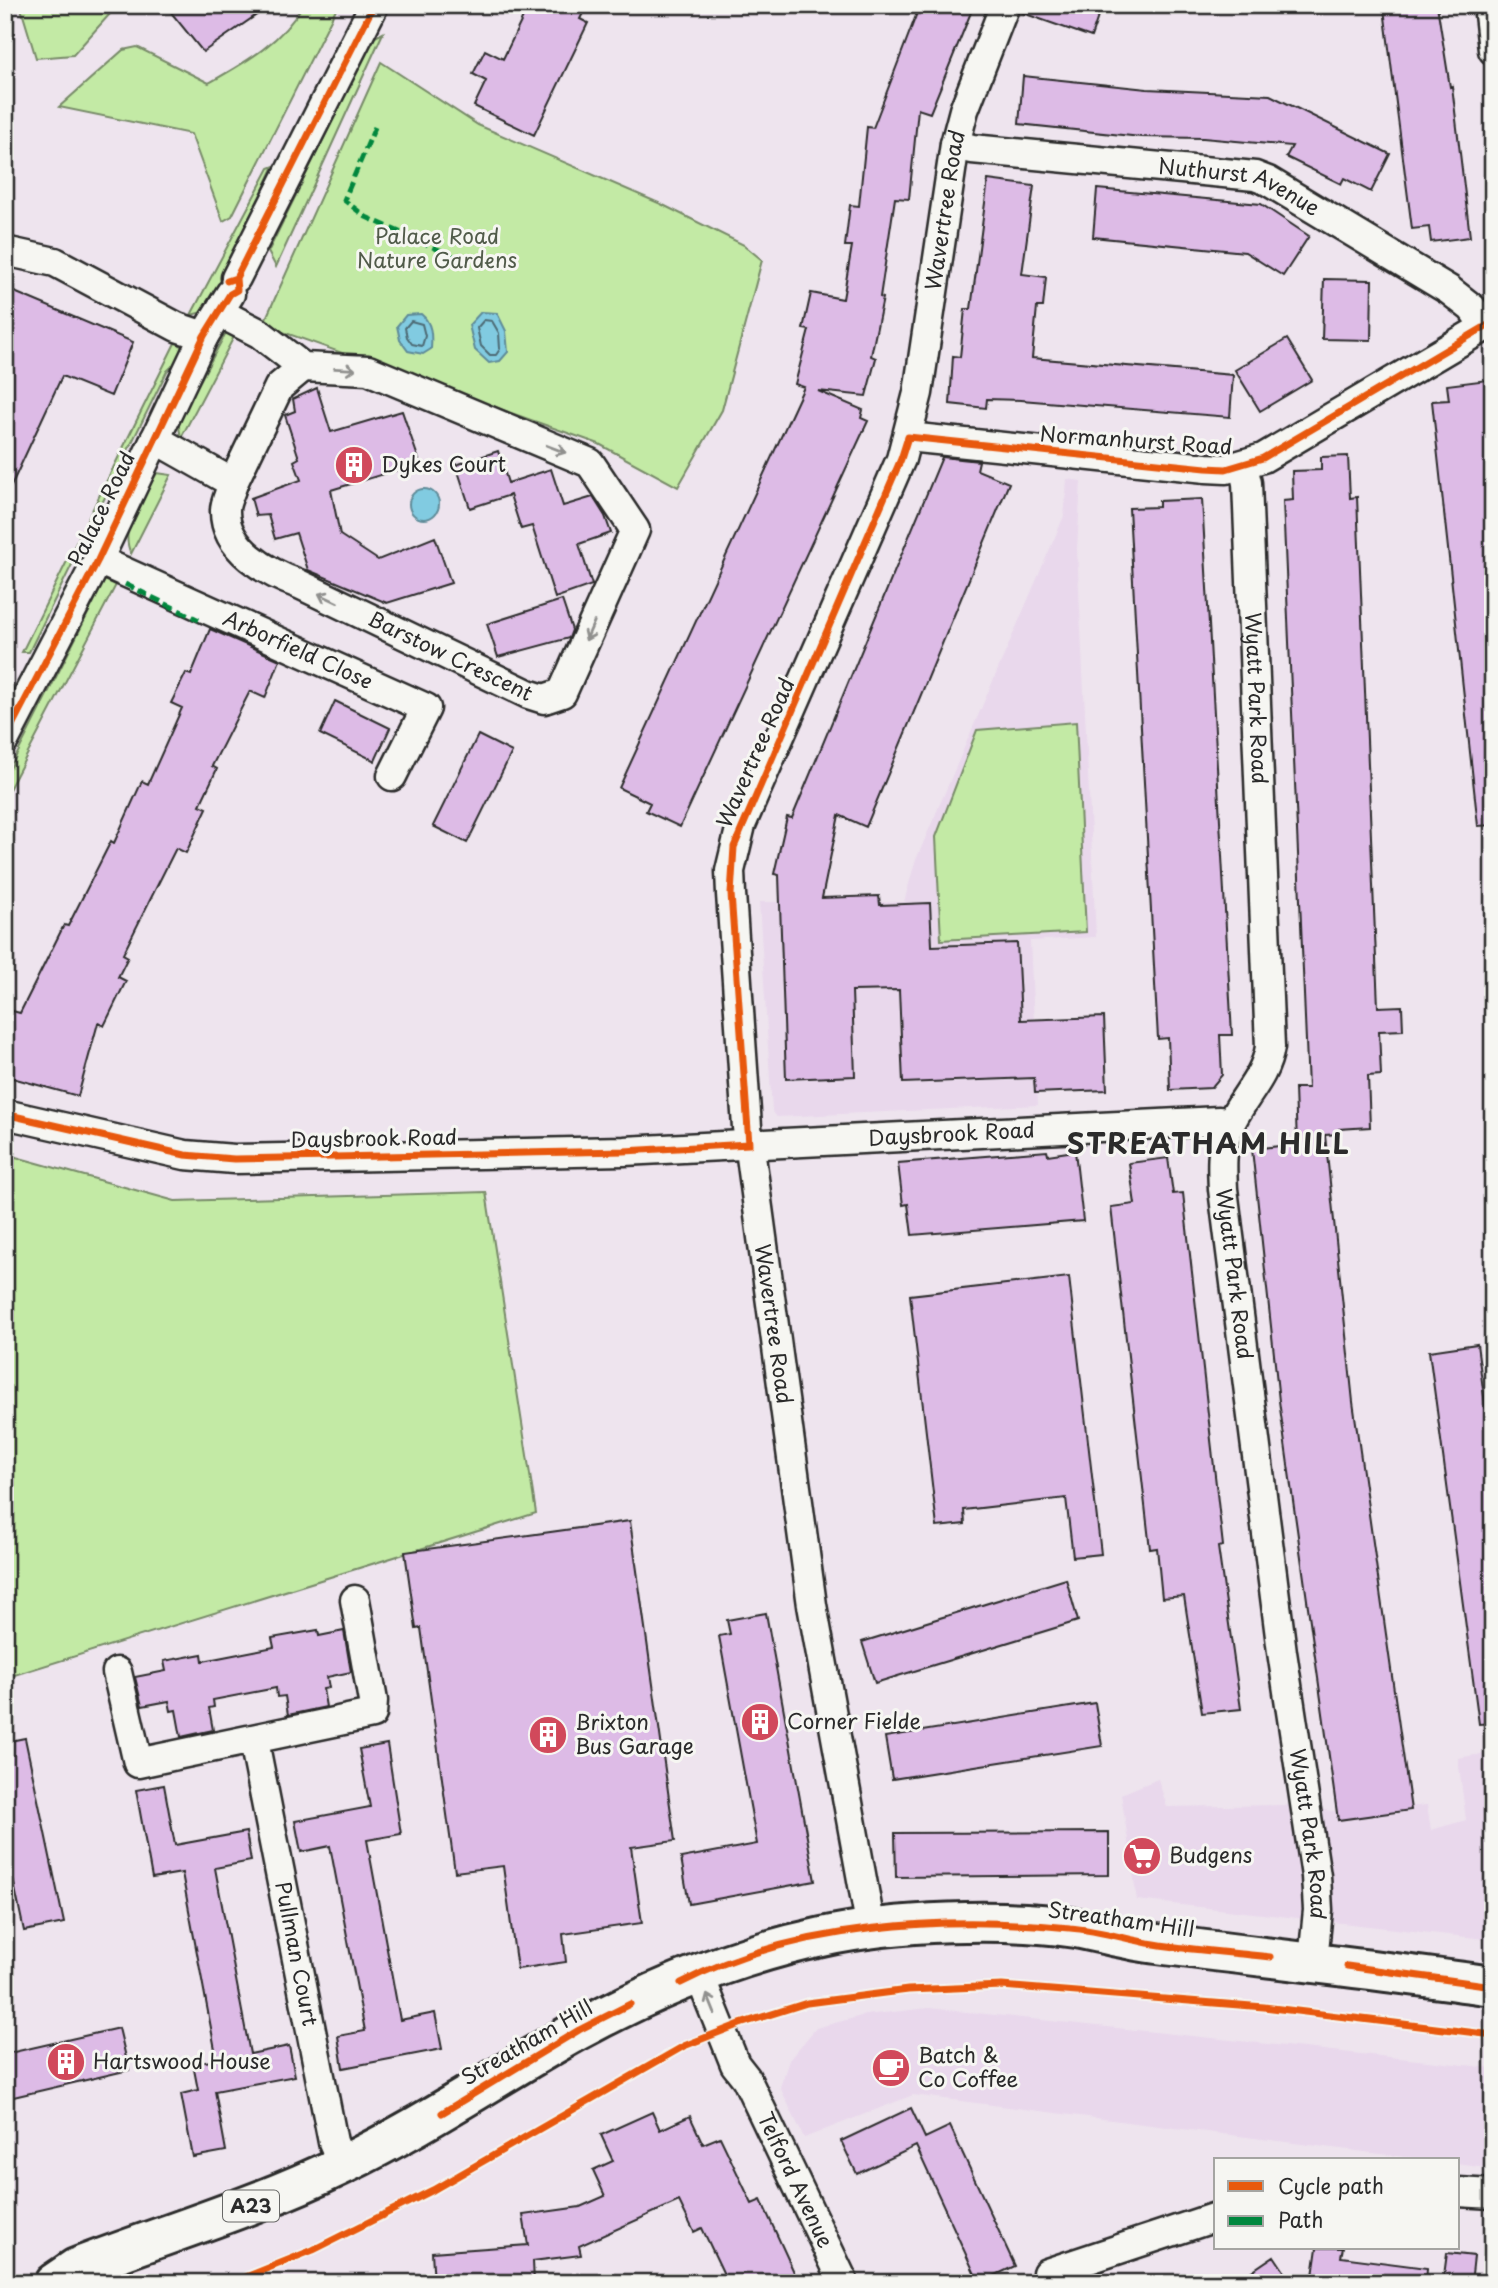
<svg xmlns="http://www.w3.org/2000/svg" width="1498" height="2288" font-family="'Playpen Sans',sans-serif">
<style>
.built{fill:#e9d8ec}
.green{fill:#c3eaa5;stroke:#778a68;stroke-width:2}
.water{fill:#81cbe1;stroke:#5f8b98;stroke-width:2}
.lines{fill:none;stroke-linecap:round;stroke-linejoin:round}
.shore{stroke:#4d6b74;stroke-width:2}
.building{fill:#ddbbe6;stroke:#2b2b2b;stroke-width:2}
.minor-casing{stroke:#2b2b2b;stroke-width:33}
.trunk-casing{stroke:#2b2b2b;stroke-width:44}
.minor{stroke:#f6f6f2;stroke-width:28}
.trunk{stroke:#f6f6f2;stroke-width:38}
.quiet{stroke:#00873e;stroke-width:5;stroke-dasharray:10 5;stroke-linecap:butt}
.cycleway-casing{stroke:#f6f6f2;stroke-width:11}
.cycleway{stroke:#e8590c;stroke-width:7}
.oneway{stroke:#90908e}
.labels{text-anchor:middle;stroke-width:6;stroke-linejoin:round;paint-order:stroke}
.shield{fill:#f6f6f2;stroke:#686867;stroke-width:2}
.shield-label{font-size:19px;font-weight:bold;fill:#2b2b2b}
.street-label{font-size:21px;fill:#2b2b2b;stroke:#f6f6f2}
.park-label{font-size:21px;fill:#515b4a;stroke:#f6f6f2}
.poi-label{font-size:21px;fill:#2b2b2b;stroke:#f6f6f2;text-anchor:start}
.district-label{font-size:28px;font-weight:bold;letter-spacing:2px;fill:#2b2b2b;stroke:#f6f6f2}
</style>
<rect width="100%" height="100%" fill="#eee4ee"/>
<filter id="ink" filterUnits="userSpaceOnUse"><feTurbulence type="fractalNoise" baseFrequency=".0143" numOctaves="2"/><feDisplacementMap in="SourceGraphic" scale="14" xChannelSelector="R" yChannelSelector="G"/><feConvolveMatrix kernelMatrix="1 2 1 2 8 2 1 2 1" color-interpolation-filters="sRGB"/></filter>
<g filter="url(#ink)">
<path class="built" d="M 1067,479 L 1081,481 L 1077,549 L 1096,937 L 1030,941 L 1038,1105 L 777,1117 L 772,1111 L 759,902 L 904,902 L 915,862 L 1064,516 Z
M 1493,1752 L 1493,1940 L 1137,1900 L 1121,1794 L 1158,1779 L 1167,1807 L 1284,1805 L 1348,1813 L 1427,1805 L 1431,1830 L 1466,1820 L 1458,1758 Z
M 929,2008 L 1493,2068 L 1493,2169 L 1458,2164 L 1458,2160 L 1428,2160 L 913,2095 L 804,2138 L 780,2087 L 789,2060 L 816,2028 L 865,2015 Z
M 1493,2222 L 1493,2283 L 1485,2283 Z"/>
<path class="green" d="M 20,5 L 118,5 L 73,55 L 36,58 Z
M 303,5 L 338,5 L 232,216 L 223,221 L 191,134 L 59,107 L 123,50 L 137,47 L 209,83 C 246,62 282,42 303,5 Z
M 383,33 L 276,267 L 268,252 L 373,38 Z
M 381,62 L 478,125 L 661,204 L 744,245 L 762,260 L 722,410 L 678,487 L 599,444 L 263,325 Z
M 274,166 L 207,311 L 191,315 L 269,168 Z
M 229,327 L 238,329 L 181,438 L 178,422 Z
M 177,339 L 185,354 L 167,371 L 29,652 L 22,652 Z
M 157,473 L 171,475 L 131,554 C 118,526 143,497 157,473 Z
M 105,580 L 117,583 L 5,797 L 5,778 Z
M 1076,722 L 1086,932 L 941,940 L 936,837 L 977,730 Z
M 5,1154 L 175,1201 L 486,1192 L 536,1513 L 5,1678 Z"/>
<path class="water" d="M 481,312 L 497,313 L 506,331 L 508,352 L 500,361 L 489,363 L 475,350 L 469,325 Z
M 421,314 C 432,323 432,335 431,349 L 423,354 L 408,351 L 400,340 L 397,326 L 406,315 Z
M409 504a15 15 0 1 1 30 0a15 15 0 1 1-30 0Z"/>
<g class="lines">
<path class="shore" d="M 484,320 L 492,321 L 499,333 L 500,349 L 496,355 L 490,355 L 481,346 L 477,328 Z
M 411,321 L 422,324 L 425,336 L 422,346 L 412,344 L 407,337 L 405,328 Z"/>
</g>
<path class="building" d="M 165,5 L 271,5 L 203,52 Z
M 529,5 L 587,5 L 580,19 L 588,23 L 534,135 L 474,106 L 486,81 L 473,74 L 485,50 L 503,59 Z
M 920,5 L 974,5 L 930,113 L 918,109 L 909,199 L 895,198 L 880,297 L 883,298 L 871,356 L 876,358 L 866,396 L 818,391 L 863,410 L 861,418 L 868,421 L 680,827 L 646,811 L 650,803 L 619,788 L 804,387 L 795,384 L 809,330 L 803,329 L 811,293 L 843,299 L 852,246 L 845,246 L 850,205 L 859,206 L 867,127 L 873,128 Z
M 1021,5 L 1102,5 L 1091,37 L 1020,12 Z
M 1397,5 L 1437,5 L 1450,87 L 1452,86 L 1470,237 L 1431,242 L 1429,227 L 1412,229 L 1384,9 Z
M 1023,76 L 1147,89 L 1270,95 L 1390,154 L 1371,192 L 1344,178 L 1341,184 L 1286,157 L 1292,146 L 1203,138 L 1141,137 L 1019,124 Z
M 988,180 L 1034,186 L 1022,274 L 1046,277 L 1043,307 L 1037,307 L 1032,358 L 1233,375 L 1230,417 L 1021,400 L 987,399 L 986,408 L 950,404 L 953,356 L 960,357 L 965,309 L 971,309 Z
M 1097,189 L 1261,204 L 1309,236 L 1283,276 L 1245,252 L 1093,237 Z
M 1324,279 L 1372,280 L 1371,340 L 1322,339 Z
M 5,288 L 133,342 L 111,396 L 62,376 L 5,499 Z
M 1287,339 L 1312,380 L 1260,411 L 1235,370 Z
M 1487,380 L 1493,431 L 1493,825 L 1478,826 L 1432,401 L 1449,400 L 1447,385 Z
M 317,388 L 331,432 L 402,411 L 420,463 L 331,490 L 340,535 L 378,560 L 435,537 L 451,583 L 387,603 L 308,570 L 296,533 L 275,539 L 268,515 L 256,516 L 251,498 L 301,480 L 294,461 L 299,458 L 285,415 L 295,411 L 293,399 Z
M 498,451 L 508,483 L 551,469 L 563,506 L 593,497 L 605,516 L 611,533 L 579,544 L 592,585 L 555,598 L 532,526 L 521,529 L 510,495 L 470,508 L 456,465 Z
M 1348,456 L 1350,498 L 1357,497 L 1378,1007 L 1402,1006 L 1403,1030 L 1379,1031 L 1381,1075 L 1368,1076 L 1370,1127 L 1339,1129 L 1339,1134 L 1325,1135 L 1353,1402 L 1411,1810 L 1338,1820 L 1279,1401 L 1252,1149 L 1297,1144 L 1295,1088 L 1308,1088 L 1283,501 L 1293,500 L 1292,471 L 1321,470 L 1321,457 Z
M 942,457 L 979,461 L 977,470 L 1009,483 L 866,827 L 839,815 L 822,898 L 879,896 L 880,905 L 930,903 L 932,946 L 1017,943 L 1021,1020 L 1104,1017 L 1107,1090 L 1035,1093 L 1034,1078 L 903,1083 L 899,990 L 852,991 L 855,1076 L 786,1079 L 779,875 L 774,874 L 787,817 L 792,818 Z
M 1202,499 L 1232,1035 L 1220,1035 L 1222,1075 L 1211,1088 L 1170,1090 L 1168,1038 L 1158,1039 L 1129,508 L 1159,507 L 1159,501 Z
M 562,600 L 572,630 L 569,638 L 498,657 L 487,624 Z
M 210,629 L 280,660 L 265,698 L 250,691 L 212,766 L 217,769 L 200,805 L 207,808 L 186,853 L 176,848 L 123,954 L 128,957 L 118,977 L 126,981 L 104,1026 L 98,1023 L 78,1096 L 5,1076 L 5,1009 L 20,1013 L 64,925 L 68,926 L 111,841 L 114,843 L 142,781 L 148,784 L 182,708 L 171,703 L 186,673 L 191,675 Z
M 335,701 L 390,728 L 375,761 L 320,734 Z
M 478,735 L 512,752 L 467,843 L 433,826 Z
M 1047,1151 L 1048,1155 L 1075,1151 L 1083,1221 L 912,1235 L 908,1204 L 903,1205 L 898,1163 Z
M 1168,1158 L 1173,1194 L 1183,1193 L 1223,1546 L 1218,1547 L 1241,1709 L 1202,1713 L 1184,1596 L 1162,1598 L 1157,1548 L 1150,1549 L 1111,1207 L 1135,1204 L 1129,1163 Z
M 1069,1277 L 1101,1554 L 1073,1557 L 1066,1498 L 964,1510 L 965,1524 L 937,1527 L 910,1295 Z
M 1477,1344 L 1493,1464 L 1493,1723 L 1479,1724 L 1429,1351 Z
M 630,1521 L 675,1841 L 631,1847 L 642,1923 L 563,1934 L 566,1962 L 517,1969 L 503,1866 L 455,1872 L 421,1628 L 416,1629 L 405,1552 Z
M 1066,1579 L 1078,1621 L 875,1683 L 862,1642 Z
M 766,1613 L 815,1881 L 689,1904 L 681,1858 L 757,1844 L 719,1636 L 730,1634 L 727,1620 Z
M 318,1630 L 319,1636 L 344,1631 L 351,1672 L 327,1677 L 329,1688 L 323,1689 L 326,1707 L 288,1715 L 285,1696 L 277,1697 L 276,1688 L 213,1700 L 214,1707 L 209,1708 L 213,1730 L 181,1737 L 176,1710 L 171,1711 L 169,1701 L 142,1706 L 135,1677 L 166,1671 L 164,1661 L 202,1654 L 203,1661 L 274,1647 L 272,1638 Z
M 1095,1703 L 1102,1746 L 892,1779 L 885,1737 Z
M 25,1738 L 64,1923 L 24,1931 L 5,1841 L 5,1742 Z
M 387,1744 L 401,1834 L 367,1840 L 400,2020 L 435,2013 L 442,2049 L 343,2068 L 338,2036 L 365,2031 L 330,1846 L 301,1852 L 295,1821 L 370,1807 L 359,1749 Z
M 164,1785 L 175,1845 L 246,1832 L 251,1861 L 215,1868 L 250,2054 L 289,2046 L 295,2076 L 215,2091 L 226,2151 L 193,2157 L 181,2094 L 198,2090 L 193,2064 L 217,2060 L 182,1873 L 152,1878 L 136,1790 Z
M 1109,1832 L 1109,1875 L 896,1877 L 895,1833 Z
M 119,2028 L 129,2070 L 5,2099 L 5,2054 Z
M 911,2108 L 925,2138 L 950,2126 L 1015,2266 L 979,2283 L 916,2146 L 857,2174 L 841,2141 Z
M 652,2112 L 660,2130 L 690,2116 L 703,2144 L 720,2137 L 752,2204 L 761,2200 L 799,2283 L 728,2283 L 702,2228 L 694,2232 L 679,2201 L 579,2246 L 581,2255 L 533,2261 L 534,2283 L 434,2283 L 432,2252 L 528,2245 L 523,2215 L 580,2207 L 605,2196 L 593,2170 L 613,2161 L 601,2135 Z
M 1317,2248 L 1343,2248 L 1341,2257 L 1427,2268 L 1426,2283 L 1312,2283 Z
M 1447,2253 L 1474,2256 L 1471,2283 L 1443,2283 Z
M 1274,2256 L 1292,2283 L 1234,2283 Z"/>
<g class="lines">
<g class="minor-casing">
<g id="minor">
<path d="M 1488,5 L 1493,50"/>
<path id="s1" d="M 955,144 L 972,149 L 1255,176 L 1268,181 L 1449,290 L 1472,308 L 1484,325"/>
<path d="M 5,251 L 55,262 L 177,327 L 204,336"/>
<path d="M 236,278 L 374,5"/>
<path d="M 908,437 L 1206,468 L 1226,469 L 1263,458 L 1493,322"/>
<path id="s2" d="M 155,439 L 233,483 C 231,491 225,502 225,510 C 224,549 268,573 299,584 L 528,694 L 544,699 L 562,693 L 635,530 L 590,463 L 368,370 L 303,367 L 259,333 L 220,313"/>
<path id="s3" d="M 1243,466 L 1247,483 L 1270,1047 C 1265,1080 1239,1100 1228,1129 C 1221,1149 1222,1169 1223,1189 L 1282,1652 L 1316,1876 L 1318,1910 L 1313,1961"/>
<path d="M 233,483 L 279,387 L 303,367"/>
<path id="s4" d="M 98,560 L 426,708 L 392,776"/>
<path d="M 5,739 L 98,560 L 204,336 L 230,294"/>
<path id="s5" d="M 5,1114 L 185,1155 L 234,1159 L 624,1151 L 1219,1121 L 1229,1126"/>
<path d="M 117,1672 L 138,1763 L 372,1714 L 373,1701 L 355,1600"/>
<path id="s6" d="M 254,1741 L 333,2142 L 343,2165"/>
<path id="s7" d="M 871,1929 L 812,1605 L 747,1127 L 731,894 L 730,871 L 741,825 L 901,459 L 918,393 L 955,144 L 964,110 L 1005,5"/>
<path id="s8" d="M 699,1974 L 735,2064 L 746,2078 L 844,2283"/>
<path d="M 1458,2192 L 1493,2194"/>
<path d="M 1047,2273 L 1216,2217"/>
</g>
</g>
<g class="trunk-casing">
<path id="trunk" d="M 54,2283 L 76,2268 C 165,2234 256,2207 342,2165 C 424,2126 498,2075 577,2031 C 654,1989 736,1955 822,1937 C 895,1921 1002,1917 1076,1928 C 1103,1933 1130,1941 1157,1944 C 1269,1958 1381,1970 1493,1986"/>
</g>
<use href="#minor" class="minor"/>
<use href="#trunk" class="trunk"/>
<path class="quiet" d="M 375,127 L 344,200 L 366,217 L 455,257
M 125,584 L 199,620"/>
<g class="cycleway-casing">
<path id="cycleway" d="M 227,281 L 236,278 L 374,5
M 5,739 L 98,560 L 204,336 L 230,294 L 237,290 L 236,278
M 5,1114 L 185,1155 L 234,1159 L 624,1151 L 749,1144 L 731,894 L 734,847 L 901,459 L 908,437 L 1206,468 L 1226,469 L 1263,458 L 1493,322
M 1347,1966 L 1493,1986
M 681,1983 C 795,1924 945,1915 1070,1928 C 1096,1930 1123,1938 1148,1943 C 1188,1950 1230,1952 1270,1957
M 442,2113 L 579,2030 L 630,2004
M 231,2283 L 313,2250 L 433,2190 L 684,2046 L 740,2024 L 807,2003 L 908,1990 L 1002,1986 L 1264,2007 L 1493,2035"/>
</g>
<use href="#cycleway" class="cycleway"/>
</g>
<defs><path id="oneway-shaft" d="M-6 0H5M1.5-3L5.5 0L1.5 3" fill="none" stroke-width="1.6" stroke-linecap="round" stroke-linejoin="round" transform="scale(1.75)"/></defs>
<g class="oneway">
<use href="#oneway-shaft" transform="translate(345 369) rotate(3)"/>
<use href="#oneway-shaft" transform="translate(556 449) rotate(21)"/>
<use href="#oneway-shaft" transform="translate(328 598) rotate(-154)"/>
<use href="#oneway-shaft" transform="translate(590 631) rotate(114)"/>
<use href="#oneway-shaft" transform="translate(711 2004) rotate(-112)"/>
</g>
</g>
<defs>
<g id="building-disc" transform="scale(2.0125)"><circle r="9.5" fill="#d1495b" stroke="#f6f6f2"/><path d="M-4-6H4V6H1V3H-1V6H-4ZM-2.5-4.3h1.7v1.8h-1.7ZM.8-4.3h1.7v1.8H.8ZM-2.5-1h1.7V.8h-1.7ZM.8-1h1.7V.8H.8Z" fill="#fff"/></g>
<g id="supermarket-disc" transform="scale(2.0125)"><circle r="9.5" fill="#d1495b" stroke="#f6f6f2"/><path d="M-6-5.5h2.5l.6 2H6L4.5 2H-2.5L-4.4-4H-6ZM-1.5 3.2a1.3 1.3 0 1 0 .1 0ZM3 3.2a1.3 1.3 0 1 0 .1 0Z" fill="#fff"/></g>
<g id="cafe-disc" transform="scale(2.0125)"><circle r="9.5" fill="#d1495b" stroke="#f6f6f2"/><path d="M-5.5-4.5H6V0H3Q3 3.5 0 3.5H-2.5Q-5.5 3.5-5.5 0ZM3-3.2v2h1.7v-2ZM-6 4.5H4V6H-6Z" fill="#fff"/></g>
</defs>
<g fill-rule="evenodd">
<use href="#building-disc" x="354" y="465"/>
<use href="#building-disc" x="760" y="1722"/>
<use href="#building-disc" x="548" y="1735"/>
<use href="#supermarket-disc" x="1142" y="1856"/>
<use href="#building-disc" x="66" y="2062"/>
<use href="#cafe-disc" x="891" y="2068"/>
</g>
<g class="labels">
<rect class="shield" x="223" y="2190.5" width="56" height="31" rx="5"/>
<g class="shield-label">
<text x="251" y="2213">A23</text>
</g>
<g class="street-label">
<text dy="7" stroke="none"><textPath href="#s1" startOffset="289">Nuthurst Avenue</textPath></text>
<text dy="7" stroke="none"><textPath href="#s7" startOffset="1768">Wavertree Road</textPath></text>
<text transform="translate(1136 441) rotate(4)" y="7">Normanhurst Road</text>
<text transform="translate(102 509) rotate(-64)" y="7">Palace Road</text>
<text dy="7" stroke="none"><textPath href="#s4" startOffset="219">Arborfield Close</textPath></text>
<text dy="7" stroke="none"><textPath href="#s2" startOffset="397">Barstow Crescent</textPath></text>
<text dy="7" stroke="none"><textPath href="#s3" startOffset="233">Wyatt Park Road</textPath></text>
<text transform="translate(756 753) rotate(-66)" y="7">Wavertree Road</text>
<text dy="7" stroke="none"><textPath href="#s5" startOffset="952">Daysbrook Road</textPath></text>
<text transform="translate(374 1139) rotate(-1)" y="7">Daysbrook Road</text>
<text dy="7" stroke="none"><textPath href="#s3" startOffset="821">Wyatt Park Road</textPath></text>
<text transform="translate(773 1324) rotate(82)" y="7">Wavertree Road</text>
<text dy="7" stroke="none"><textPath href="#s3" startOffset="1386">Wyatt Park Road</textPath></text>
<text transform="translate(1121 1920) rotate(8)" y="7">Streatham Hill</text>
<text dy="7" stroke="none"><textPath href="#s6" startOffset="217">Pullman Court</textPath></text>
<text transform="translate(527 2043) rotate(-30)" y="7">Streatham Hill</text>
<text dy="7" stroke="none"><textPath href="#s8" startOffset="228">Telford Avenue</textPath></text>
</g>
<g class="park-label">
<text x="437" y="244">Palace Road<tspan x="437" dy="24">Nature Gardens</tspan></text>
</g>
<g class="poi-label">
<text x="381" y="472">Dykes Court</text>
<text x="787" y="1729">Corner Fielde</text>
<text x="575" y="1730">Brixton<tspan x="575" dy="24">Bus Garage</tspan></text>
<text x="1169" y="1863">Budgens</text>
<text x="918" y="2063">Batch &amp;<tspan x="918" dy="24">Co Coffee</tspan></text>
<text x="93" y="2069">Hartswood House</text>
</g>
<g class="district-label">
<text x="1209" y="1154">STREATHAM HILL</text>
</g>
</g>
<rect width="1498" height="2288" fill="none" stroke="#f6f6f2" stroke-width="28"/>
<rect x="14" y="14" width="1470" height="2260" fill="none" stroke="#2b2b2b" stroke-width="2.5" filter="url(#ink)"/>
<rect x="1214" y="2158" width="245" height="91" fill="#f6f6f2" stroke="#a5a5a2" stroke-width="2"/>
<rect x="1228" y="2181" width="35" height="10" fill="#e8590c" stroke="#a5a5a2" stroke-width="2"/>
<text x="1278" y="2194" font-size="21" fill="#2b2b2b">Cycle path</text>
<rect x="1228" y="2216" width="35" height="10" fill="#00873e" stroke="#a5a5a2" stroke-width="2"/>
<text x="1278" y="2228" font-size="21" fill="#2b2b2b">Path</text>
</svg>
